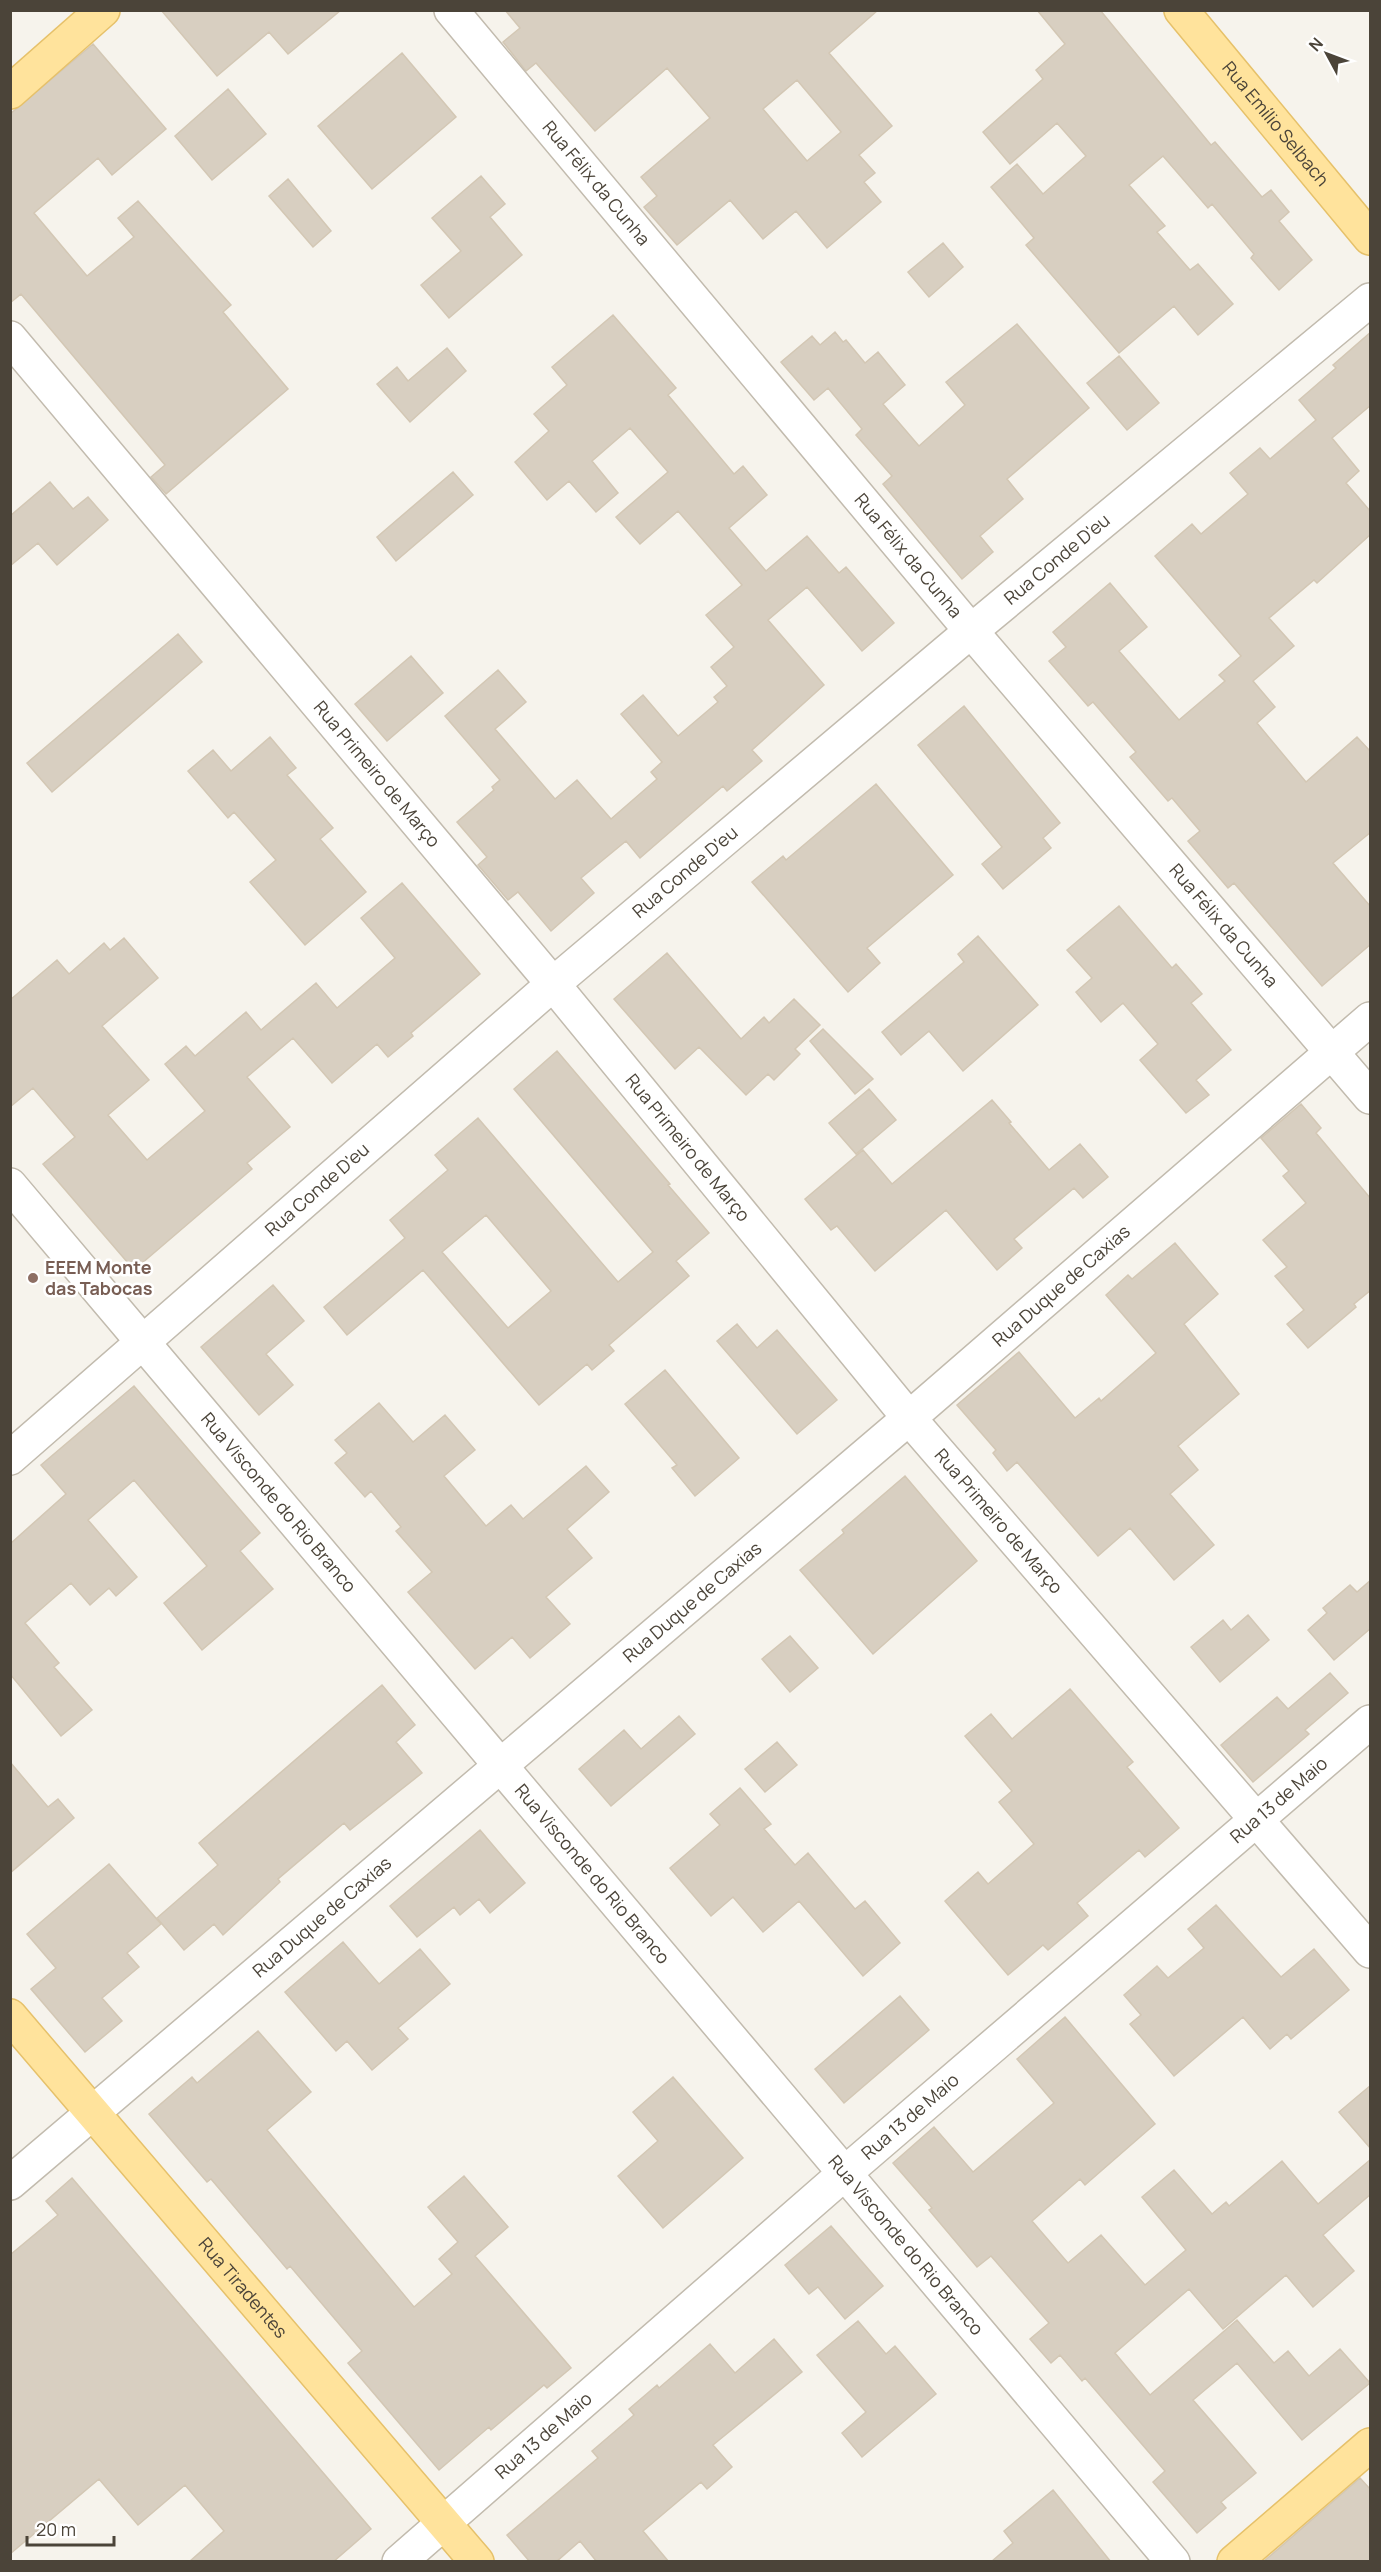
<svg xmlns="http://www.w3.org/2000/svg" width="1381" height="2572" font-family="Manrope,sans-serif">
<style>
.building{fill:#d8cfc1;stroke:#d3c7b4;stroke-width:1.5;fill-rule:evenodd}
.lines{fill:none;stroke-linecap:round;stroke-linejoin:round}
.minor-casing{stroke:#c2bbae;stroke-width:36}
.major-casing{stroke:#e6c16a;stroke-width:36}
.minor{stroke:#fff;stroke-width:33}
.major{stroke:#ffe39c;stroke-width:33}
.education-dot{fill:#8d6e63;stroke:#fff;stroke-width:2}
.labels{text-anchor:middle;stroke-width:5;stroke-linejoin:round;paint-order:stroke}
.street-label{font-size:18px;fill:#4b4439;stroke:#fff}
.education-label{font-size:18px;font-weight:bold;fill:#785e54;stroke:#fff;text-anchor:start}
</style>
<rect width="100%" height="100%" fill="#f6f3ec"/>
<path class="building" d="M 161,10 L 341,10 L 288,54 L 269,32 L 217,76 Z
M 505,10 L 878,10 L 829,53 L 892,126 L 859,155 L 875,173 L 864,182 L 881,202 L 827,248 L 796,211 L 763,239 L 730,200 L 677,245 L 644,207 L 657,196 L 641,177 L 710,118 L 667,68 L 595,131 L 536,63 L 526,71 L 503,42 L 520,28 ZM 797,80 L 841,132 L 807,161 L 763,109 Z
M 1037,10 L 1100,10 L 1211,145 L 1215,142 L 1262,197 L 1271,190 L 1289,212 L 1279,221 L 1312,260 L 1279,290 L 1251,258 L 1254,254 L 1212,204 L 1208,208 L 1163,156 L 1129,185 L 1165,226 L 1157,232 L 1190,270 L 1198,264 L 1233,304 L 1198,335 L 1174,306 L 1119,353 L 1026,245 L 1034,238 L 991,187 L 1017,164 L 1043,194 L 1086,156 L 1057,123 L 1010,164 L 983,132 L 1043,79 L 1036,70 L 1065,44 Z
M 93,44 L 166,129 L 112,175 L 98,158 L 34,213 L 87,276 L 134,237 L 118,218 L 138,201 L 231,305 L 223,312 L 288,389 L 166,494 L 151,477 L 165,465 L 21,294 L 10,303 L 10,114 Z
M 402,53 L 456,117 L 372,189 L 318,126 Z
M 228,89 L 266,134 L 212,180 L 175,136 Z
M 481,176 L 505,204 L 490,217 L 522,255 L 449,318 L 421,285 L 461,251 L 432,218 Z
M 288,179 L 331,231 L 313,247 L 269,196 Z
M 943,243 L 963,267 L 929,297 L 908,272 Z
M 613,315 L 676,388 L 668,395 L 734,474 L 743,466 L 767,495 L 729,528 L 766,571 L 807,536 L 839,573 L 846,567 L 894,623 L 862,651 L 807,587 L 768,620 L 824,685 L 752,750 L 762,761 L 727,791 L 723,786 L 640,858 L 626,841 L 581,878 L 594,893 L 551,931 L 518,892 L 508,900 L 478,865 L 487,857 L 457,822 L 494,790 L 492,787 L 500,780 L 445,716 L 498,670 L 526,702 L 495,729 L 555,799 L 577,780 L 611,819 L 657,779 L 651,772 L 662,762 L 621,714 L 643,695 L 678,736 L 718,702 L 714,697 L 727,686 L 711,667 L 734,647 L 706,615 L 742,585 L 678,511 L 640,544 L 616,517 L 668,472 L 630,428 L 592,461 L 618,493 L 596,512 L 569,481 L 547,500 L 515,462 L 549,431 L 534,414 L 567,385 L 552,367 Z
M 1017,324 L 1089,408 L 1007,479 L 1023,499 L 980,536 L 993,552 L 962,579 L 883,484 L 892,476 L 856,435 L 862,429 L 828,388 L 814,400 L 781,362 L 812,336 L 820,345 L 835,332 L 843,342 L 846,340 L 865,363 L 878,352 L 905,385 L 883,404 L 919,446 L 965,405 L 946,382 Z
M 1371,332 L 1371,405 L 1332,438 L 1359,471 L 1346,483 L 1371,512 L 1371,534 L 1317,583 L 1314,580 L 1269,618 L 1294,646 L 1253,681 L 1275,707 L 1257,723 L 1306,782 L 1357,737 L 1371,752 L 1371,832 L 1333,863 L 1371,907 L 1371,944 L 1322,986 L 1234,883 L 1228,888 L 1188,841 L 1200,831 L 1172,798 L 1168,801 L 1130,757 L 1136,752 L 1093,702 L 1088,706 L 1049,661 L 1066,647 L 1053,632 L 1110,583 L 1147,627 L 1119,651 L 1179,720 L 1225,681 L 1219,675 L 1241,656 L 1155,556 L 1192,524 L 1201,534 L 1248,494 L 1230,473 L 1260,448 L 1270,459 L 1316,420 L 1299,400 L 1336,368 L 1333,365 Z
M 447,348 L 466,371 L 410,422 L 377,384 L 397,367 L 408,381 Z
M 1119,356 L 1159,403 L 1127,430 L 1087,383 Z
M 453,472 L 473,495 L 396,561 L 377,537 Z
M 50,482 L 73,509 L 88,497 L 108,520 L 57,565 L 38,543 L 10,566 L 10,516 Z
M 178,634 L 202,662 L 52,792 L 27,763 Z
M 411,656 L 443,693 L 387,741 L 355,704 Z
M 964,706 L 1060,823 L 1043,838 L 1051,848 L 1003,889 L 982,864 L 1002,847 L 918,745 Z
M 270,737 L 296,768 L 287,775 L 333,828 L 320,839 L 366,892 L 305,945 L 250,882 L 276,860 L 234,812 L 228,818 L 188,771 L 213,750 L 231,771 Z
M 876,784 L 953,875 L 867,948 L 880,963 L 848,992 L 752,882 L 783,856 L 786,860 Z
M 402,883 L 480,974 L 411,1033 L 413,1036 L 388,1057 L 377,1044 L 332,1083 L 293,1038 L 247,1077 L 290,1127 L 247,1163 L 252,1169 L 134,1270 L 43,1164 L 75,1137 L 33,1088 L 10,1107 L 10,1000 L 57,960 L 69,974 L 104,943 L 110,950 L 124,938 L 158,978 L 102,1026 L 149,1080 L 108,1115 L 147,1160 L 205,1111 L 165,1064 L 186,1046 L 195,1056 L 246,1012 L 261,1030 L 316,983 L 337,1008 L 395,958 L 361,918 Z
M 1119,906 L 1172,968 L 1176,964 L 1202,994 L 1191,1003 L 1231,1050 L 1196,1080 L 1209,1095 L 1186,1113 L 1140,1060 L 1158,1044 L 1123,1003 L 1101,1022 L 1076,992 L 1092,978 L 1067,950 Z
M 978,936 L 1038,1005 L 963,1071 L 929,1031 L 901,1055 L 882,1032 L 964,962 L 958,954 Z
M 667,953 L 741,1039 L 764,1017 L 769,1023 L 794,999 L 820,1025 L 795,1049 L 800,1054 L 774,1080 L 768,1074 L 746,1095 L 699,1047 L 675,1069 L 614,999 Z
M 823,1029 L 873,1079 L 855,1094 L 810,1041 Z
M 557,1051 L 670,1184 L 668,1185 L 709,1233 L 676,1261 L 689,1276 L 609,1345 L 614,1351 L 592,1370 L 587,1364 L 539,1405 L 423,1270 L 347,1335 L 324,1307 L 405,1238 L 390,1220 L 448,1170 L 435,1155 L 478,1118 L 618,1282 L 653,1252 L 514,1089 ZM 486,1215 L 551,1291 L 508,1328 L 442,1252 Z
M 869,1089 L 896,1120 L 856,1154 L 829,1123 Z
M 992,1100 L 1011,1122 L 1009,1123 L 1049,1170 L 1080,1144 L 1108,1177 L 1083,1198 L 1074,1188 L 1014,1239 L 1022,1248 L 997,1270 L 946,1210 L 875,1271 L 837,1226 L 831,1230 L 805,1199 L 863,1150 L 892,1184 Z
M 1301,1104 L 1321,1128 L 1316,1133 L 1371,1199 L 1371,1290 L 1354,1304 L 1356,1307 L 1308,1348 L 1287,1324 L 1304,1310 L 1275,1276 L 1287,1267 L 1263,1240 L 1306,1203 L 1283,1176 L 1289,1171 L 1261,1138 Z
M 1175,1243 L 1218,1294 L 1184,1324 L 1239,1394 L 1178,1446 L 1198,1470 L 1170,1494 L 1214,1545 L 1174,1580 L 1130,1528 L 1098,1556 L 1017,1462 L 1007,1471 L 993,1453 L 996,1450 L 957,1405 L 1019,1352 L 1075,1418 L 1099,1398 L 1101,1401 L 1156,1353 L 1106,1295 L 1128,1275 L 1132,1279 Z
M 273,1285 L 304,1321 L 266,1354 L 293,1385 L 259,1415 L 201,1347 Z
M 737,1324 L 757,1348 L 777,1330 L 837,1400 L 797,1434 L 717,1341 Z
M 665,1370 L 739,1458 L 695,1496 L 672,1468 L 677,1465 L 625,1404 Z
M 134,1386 L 260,1533 L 240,1551 L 273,1589 L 202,1650 L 164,1603 L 207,1566 L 134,1480 L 88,1520 L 137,1577 L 116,1596 L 109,1588 L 90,1605 L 71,1583 L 25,1623 L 59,1663 L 54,1667 L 92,1710 L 61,1736 L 10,1674 L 10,1544 L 66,1494 L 41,1465 Z
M 379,1403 L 413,1442 L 445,1415 L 475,1450 L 444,1476 L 486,1526 L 511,1505 L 523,1519 L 586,1466 L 609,1492 L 567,1529 L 592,1558 L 546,1597 L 570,1624 L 530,1658 L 512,1637 L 475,1669 L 408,1592 L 432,1572 L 396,1531 L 401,1527 L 371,1491 L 365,1497 L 335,1463 L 347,1453 L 335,1440 Z
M 905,1476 L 977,1561 L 873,1654 L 800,1570 L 844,1533 L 842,1530 Z
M 1371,1580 L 1371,1628 L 1334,1660 L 1308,1630 L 1327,1613 L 1323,1608 L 1350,1585 L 1357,1592 Z
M 1248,1615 L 1269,1640 L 1220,1682 L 1191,1647 L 1223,1620 L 1231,1630 Z
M 790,1636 L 818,1668 L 790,1692 L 762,1659 Z
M 1330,1673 L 1348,1693 L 1305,1730 L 1309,1734 L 1253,1782 L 1221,1745 L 1277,1697 L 1288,1709 Z
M 382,1685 L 415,1725 L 396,1742 L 422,1773 L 350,1830 L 344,1823 L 278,1879 L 280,1882 L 223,1935 L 214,1924 L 184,1950 L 157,1918 L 218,1865 L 199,1843 Z
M 1070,1689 L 1133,1762 L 1127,1767 L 1179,1828 L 1145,1857 L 1139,1850 L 1077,1903 L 1088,1916 L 1048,1950 L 1043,1945 L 1008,1975 L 945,1901 L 978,1872 L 988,1884 L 1034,1844 L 999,1802 L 1012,1791 L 965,1736 L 991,1714 L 1012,1739 Z
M 679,1716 L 695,1734 L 611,1806 L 579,1769 L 624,1730 L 641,1749 Z
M 777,1742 L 797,1765 L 765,1792 L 745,1769 Z
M 10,1762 L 48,1807 L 58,1799 L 74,1818 L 10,1873 Z
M 740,1788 L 771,1824 L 764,1829 L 795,1865 L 808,1853 L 855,1909 L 865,1901 L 900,1943 L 863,1976 L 799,1901 L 763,1932 L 733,1897 L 711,1916 L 670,1868 L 720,1825 L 710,1814 Z
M 480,1830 L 525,1883 L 490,1913 L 479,1899 L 460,1915 L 454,1907 L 417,1937 L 390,1906 Z
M 109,1864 L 161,1924 L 127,1953 L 139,1967 L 102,1998 L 122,2021 L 85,2052 L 31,1989 L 56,1968 L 27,1934 Z
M 1216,1905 L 1281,1977 L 1314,1949 L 1349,1990 L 1291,2039 L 1287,2034 L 1270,2049 L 1243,2017 L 1174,2076 L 1130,2024 L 1141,2015 L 1124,1995 L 1157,1966 L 1168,1978 L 1204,1948 L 1188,1929 Z
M 343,1942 L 379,1984 L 420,1949 L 450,1984 L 398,2028 L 408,2039 L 372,2070 L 347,2041 L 336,2051 L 285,1992 Z
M 900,1996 L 929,2030 L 844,2103 L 815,2069 Z
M 1065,2017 L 1155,2124 L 1085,2185 L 1080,2179 L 1032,2221 L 1068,2263 L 1101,2235 L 1145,2285 L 1186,2250 L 1142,2197 L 1174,2170 L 1212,2214 L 1226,2202 L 1229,2206 L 1282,2161 L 1318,2204 L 1371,2159 L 1371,2194 L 1323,2235 L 1354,2271 L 1313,2307 L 1286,2275 L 1223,2329 L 1189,2289 L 1115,2353 L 1150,2395 L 1237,2320 L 1274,2363 L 1288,2351 L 1309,2376 L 1340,2349 L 1370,2383 L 1302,2440 L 1237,2363 L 1193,2400 L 1256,2473 L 1221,2502 L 1226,2508 L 1197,2533 L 1153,2482 L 1165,2471 L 1085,2378 L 1082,2381 L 1060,2355 L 1051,2363 L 1030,2339 L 1049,2323 L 991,2256 L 977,2267 L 929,2210 L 932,2208 L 893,2163 L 934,2127 L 973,2172 L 1054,2103 L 1017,2059 Z
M 258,2031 L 311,2092 L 267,2130 L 414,2307 L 452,2274 L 439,2259 L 458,2242 L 428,2207 L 464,2176 L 508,2227 L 475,2256 L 571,2368 L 547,2388 L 544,2385 L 491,2430 L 489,2427 L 439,2470 L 348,2363 L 362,2351 L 290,2266 L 287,2269 L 211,2179 L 207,2182 L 149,2114 L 192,2077 L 197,2083 Z
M 673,2077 L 743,2158 L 663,2228 L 618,2176 L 658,2141 L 633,2112 Z
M 1371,2085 L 1371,2149 L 1339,2112 Z
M 72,2178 L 371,2529 L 333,2562 L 189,2562 L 224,2531 L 185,2485 L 138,2525 L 99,2479 L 10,2554 L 10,2255 L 58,2215 L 46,2201 Z
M 831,2226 L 883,2286 L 845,2319 L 818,2287 L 809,2294 L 785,2265 Z
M 858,2321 L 886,2354 L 895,2346 L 936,2394 L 862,2457 L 842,2433 L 866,2412 L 817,2355 Z
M 774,2339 L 802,2372 L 713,2445 L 732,2467 L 707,2489 L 701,2482 L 643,2531 L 669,2562 L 597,2562 L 580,2541 L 556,2562 L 530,2562 L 507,2535 L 598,2458 L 592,2451 L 634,2415 L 629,2409 L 657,2385 L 659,2388 L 710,2344 L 735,2373 Z
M 1360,2478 L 1371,2490 L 1371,2562 L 1263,2562 Z
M 1053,2490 L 1111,2562 L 991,2562 L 1013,2543 L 1004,2531 Z"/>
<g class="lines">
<g class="minor-casing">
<g id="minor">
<path id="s1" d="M 451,10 L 971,631 L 1370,1097"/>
<path id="s2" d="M 10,338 L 553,984 L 909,1418 L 1370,1951"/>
<path id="s3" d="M 10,1185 L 1173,2562"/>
<path id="s4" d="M 10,1458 L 553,984 L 971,631 L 1370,300"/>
<path id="s5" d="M 10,2183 L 909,1418 L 1370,1019"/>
<path id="s6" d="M 399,2562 L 845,2173 L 1370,1722"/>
</g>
</g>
<g class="major-casing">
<g id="major">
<path id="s7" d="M 1181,10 L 1370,238"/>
<path d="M 10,92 L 103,10"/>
<path id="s8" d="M 10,2016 L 477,2562"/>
<path d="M 1234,2562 L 1370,2445"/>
</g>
</g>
<use href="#minor" class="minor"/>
<use href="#major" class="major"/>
</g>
<circle class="education-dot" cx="33" cy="1278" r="6"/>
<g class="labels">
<g class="street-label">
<text dy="6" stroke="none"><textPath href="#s7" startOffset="148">Rua Emílio Selbach</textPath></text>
<text dy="6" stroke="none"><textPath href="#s1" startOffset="226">Rua Félix da Cunha</textPath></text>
<text dy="6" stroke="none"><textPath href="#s1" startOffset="712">Rua Félix da Cunha</textPath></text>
<text dy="6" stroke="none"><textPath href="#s4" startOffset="1380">Rua Conde D'eu</textPath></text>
<text dy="6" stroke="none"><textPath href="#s2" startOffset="570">Rua Primeiro de Março</textPath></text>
<text dy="6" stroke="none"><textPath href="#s4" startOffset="894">Rua Conde D'eu</textPath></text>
<text dy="6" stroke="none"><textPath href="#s1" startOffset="1198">Rua Félix da Cunha</textPath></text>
<text dy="6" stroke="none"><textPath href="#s2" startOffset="1056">Rua Primeiro de Março</textPath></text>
<text dy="6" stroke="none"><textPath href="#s4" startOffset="408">Rua Conde D'eu</textPath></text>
<text dy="6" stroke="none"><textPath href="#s5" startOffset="1382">Rua Duque de Caxias</textPath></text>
<text dy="6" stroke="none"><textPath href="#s3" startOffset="416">Rua Visconde do Rio Branco</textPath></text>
<text dy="6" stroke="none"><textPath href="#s2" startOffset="1542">Rua Primeiro de Março</textPath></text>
<text dy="6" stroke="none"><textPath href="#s5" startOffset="896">Rua Duque de Caxias</textPath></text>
<text dy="6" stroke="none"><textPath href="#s6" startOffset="1164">Rua 13 de Maio</textPath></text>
<text dy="6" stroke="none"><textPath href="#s3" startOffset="902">Rua Visconde do Rio Branco</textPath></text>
<text dy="6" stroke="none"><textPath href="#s5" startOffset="410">Rua Duque de Caxias</textPath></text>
<text dy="6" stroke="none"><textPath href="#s6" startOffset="678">Rua 13 de Maio</textPath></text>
<text dy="6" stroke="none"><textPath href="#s3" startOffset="1388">Rua Visconde do Rio Branco</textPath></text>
<text dy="6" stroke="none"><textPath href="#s8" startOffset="358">Rua Tiradentes</textPath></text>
<text dy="6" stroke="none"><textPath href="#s6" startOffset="192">Rua 13 de Maio</textPath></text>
</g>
<g class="education-label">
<text x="45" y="1274">EEEM Monte<tspan x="45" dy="21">das Tabocas</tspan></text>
</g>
</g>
<rect width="1381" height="2572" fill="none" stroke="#4b4439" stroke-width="24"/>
<g transform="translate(1327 54) rotate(311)" stroke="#ffffff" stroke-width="4.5" paint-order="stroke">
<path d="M0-4.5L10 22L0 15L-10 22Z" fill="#4b4439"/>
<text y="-9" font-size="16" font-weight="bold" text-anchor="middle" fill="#4b4439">N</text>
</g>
<path d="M27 2536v9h87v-9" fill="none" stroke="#4b4439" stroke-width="3"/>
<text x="36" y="2536" font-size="18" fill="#4b4439" stroke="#ffffff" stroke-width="4.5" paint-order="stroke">20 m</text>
</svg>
